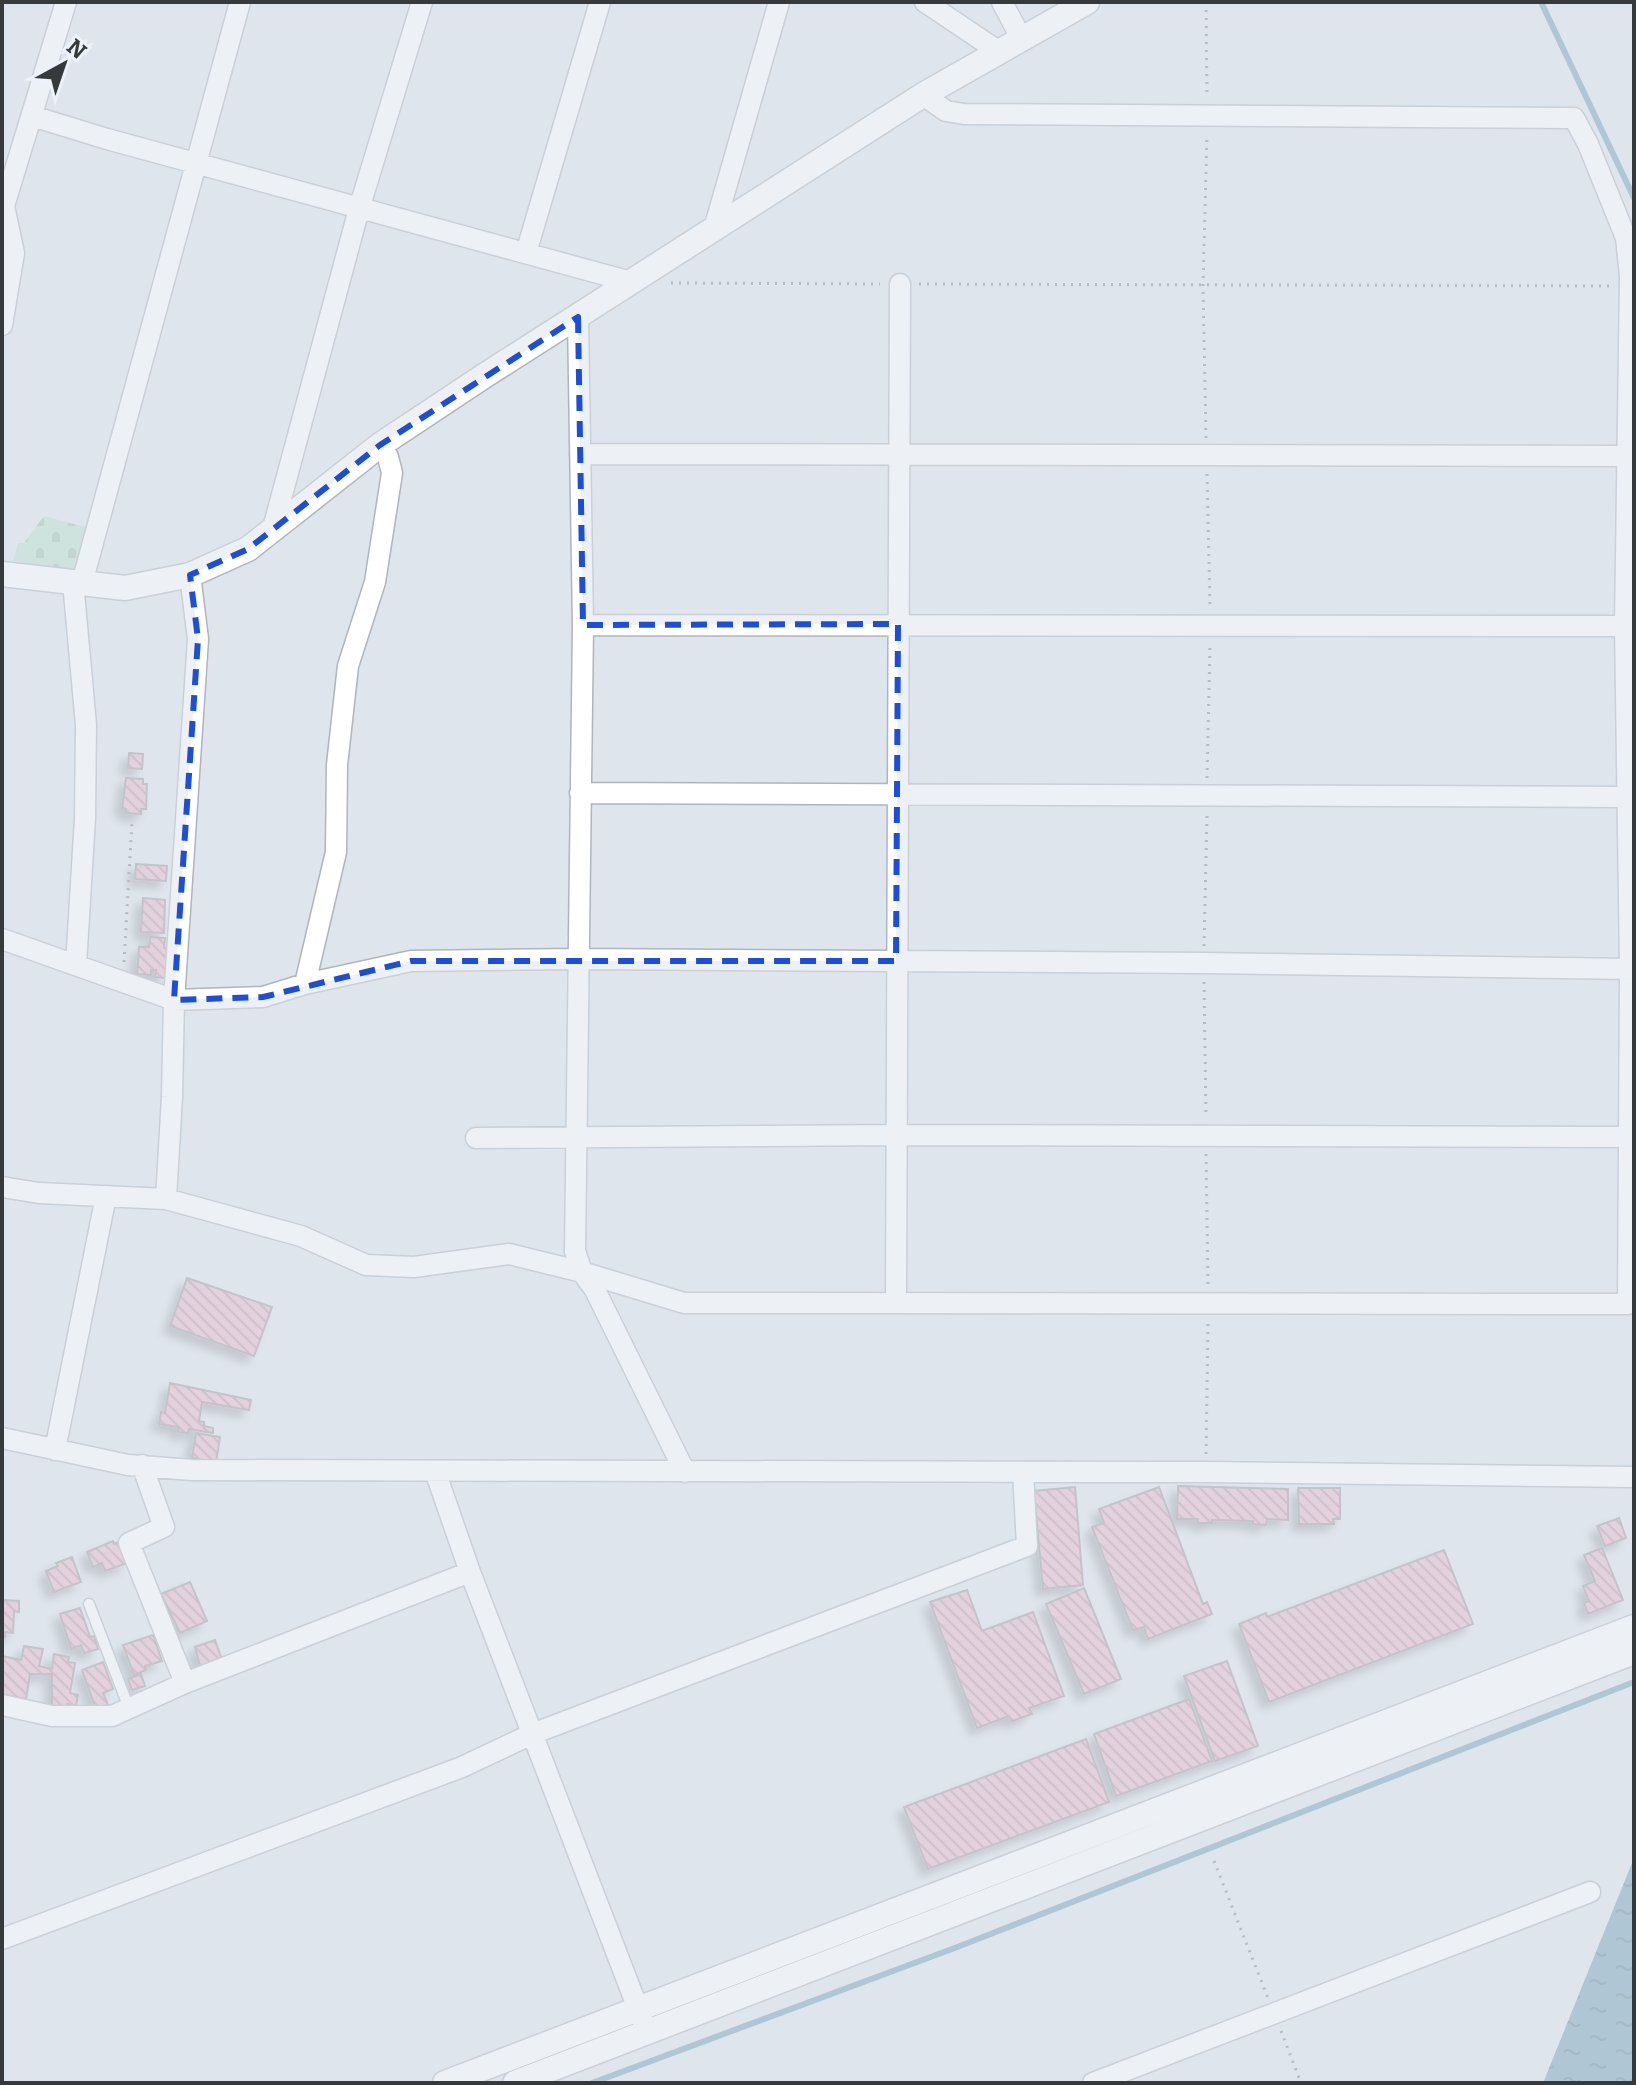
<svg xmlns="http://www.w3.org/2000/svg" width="1636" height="2085" font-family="Bitter,serif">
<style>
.cemetery{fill:url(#cemetery-stones)}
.water{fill:url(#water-ripples)}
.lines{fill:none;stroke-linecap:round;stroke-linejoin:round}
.stream{stroke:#75a1b5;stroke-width:6}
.building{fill:url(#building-back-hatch);stroke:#a39a9d;stroke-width:2;filter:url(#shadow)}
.service-casing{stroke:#afb5bc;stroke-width:13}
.minor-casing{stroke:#afb5bc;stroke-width:23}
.tertiary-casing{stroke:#afb5bc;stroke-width:27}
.path{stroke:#858a8e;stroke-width:3;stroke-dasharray:2 6;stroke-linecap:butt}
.service{stroke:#fff;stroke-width:10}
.minor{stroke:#fff;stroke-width:20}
.tertiary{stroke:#fff;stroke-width:24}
.marked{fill:none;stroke:#1d4ed8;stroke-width:6;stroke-dasharray:16 10;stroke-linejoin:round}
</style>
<defs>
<pattern id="cemetery-stones" width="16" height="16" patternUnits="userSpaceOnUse" patternTransform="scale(2)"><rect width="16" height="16" fill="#bbdfcc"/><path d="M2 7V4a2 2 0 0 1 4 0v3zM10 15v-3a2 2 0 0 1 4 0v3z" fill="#a1c0b0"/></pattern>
<pattern id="water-ripples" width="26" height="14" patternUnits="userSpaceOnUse" patternTransform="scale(2)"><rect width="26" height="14" fill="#75a1b5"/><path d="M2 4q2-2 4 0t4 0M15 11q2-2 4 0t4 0" fill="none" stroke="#618494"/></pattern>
<pattern id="building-back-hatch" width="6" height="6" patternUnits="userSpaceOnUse" patternTransform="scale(2)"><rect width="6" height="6" fill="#e8baca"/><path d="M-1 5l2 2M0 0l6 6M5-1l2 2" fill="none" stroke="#bd98a5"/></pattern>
<filter id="shadow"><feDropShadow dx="-7" dy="7" stdDeviation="4" flood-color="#0004"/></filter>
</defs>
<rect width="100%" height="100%" fill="#dfe5ec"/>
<path class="cemetery" d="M 44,516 L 89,528 L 77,572 L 13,561 L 18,543 L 24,543 Z"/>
<path class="water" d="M 1634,1858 L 1634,2078 L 1632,2083 L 1543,2083 Z"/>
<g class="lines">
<path class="stream" d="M 1541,2 L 1634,198
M 592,2083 L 960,1946 L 1634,1682"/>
</g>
<path class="building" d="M 129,753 L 143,754 L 142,769 L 128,768 Z
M 126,778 L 143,779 L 143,784 L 147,784 L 146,809 L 141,809 L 141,814 L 126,813 L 126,809 L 122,809 Z
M 136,864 L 167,866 L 166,881 L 135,879 Z
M 143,898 L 165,900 L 164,933 L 141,932 Z
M 150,937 L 165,938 L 164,948 L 168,949 L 165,978 L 155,977 L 156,970 L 151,970 L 151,975 L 137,974 L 139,947 L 149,947 Z
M 187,1278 L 272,1307 L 254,1356 L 170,1326 Z
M 170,1383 L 251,1400 L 249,1410 L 202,1402 L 199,1421 L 204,1422 L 204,1426 L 213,1428 L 213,1433 L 189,1429 L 188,1433 L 178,1432 L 179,1427 L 159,1424 L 161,1412 L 165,1413 Z
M 196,1433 L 220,1437 L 216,1462 L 192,1458 Z
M 1178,1486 L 1288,1489 L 1288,1520 L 1267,1519 L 1266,1525 L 1253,1524 L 1253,1521 L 1212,1520 L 1212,1523 L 1198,1523 L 1198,1519 L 1177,1519 Z
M 1075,1487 L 1083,1585 L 1043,1589 L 1034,1491 Z
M 1159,1487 L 1203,1604 L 1207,1602 L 1212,1614 L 1148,1639 L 1144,1627 L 1133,1630 L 1092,1527 L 1104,1523 L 1099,1509 Z
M 1298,1488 L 1340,1488 L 1340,1519 L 1333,1519 L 1334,1524 L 1299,1524 Z
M 1619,1518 L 1626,1538 L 1605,1546 L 1597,1526 Z
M 113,1541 L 114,1544 L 121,1541 L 127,1563 L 105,1571 L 102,1563 L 93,1567 L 87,1552 Z
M 1602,1548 L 1623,1600 L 1588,1614 L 1584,1603 L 1589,1601 L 1583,1586 L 1595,1581 L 1584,1555 Z
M 1444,1550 L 1473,1624 L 1269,1702 L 1239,1624 L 1266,1613 L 1267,1617 Z
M 72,1557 L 81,1582 L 54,1592 L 46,1571 L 58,1566 L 56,1563 Z
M 190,1582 L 207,1621 L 180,1633 L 161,1594 Z
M 1084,1588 L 1121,1679 L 1084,1694 L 1046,1604 Z
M 967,1590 L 982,1631 L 1033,1612 L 1064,1696 L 1029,1708 L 1032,1714 L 1012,1721 L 1009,1716 L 977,1728 L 930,1602 Z
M 2,1600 L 19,1601 L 19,1612 L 14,1611 L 13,1633 L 5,1632 L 5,1637 L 2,1637 Z
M 80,1608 L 90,1637 L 94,1636 L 98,1649 L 84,1653 L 81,1645 L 71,1649 L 60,1614 Z
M 153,1635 L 162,1661 L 145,1666 L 146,1670 L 134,1675 L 123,1645 Z
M 215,1640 L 222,1660 L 200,1666 L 195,1647 Z
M 24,1646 L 43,1649 L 39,1666 L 52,1669 L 54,1654 L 69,1657 L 68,1662 L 75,1663 L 70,1693 L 78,1695 L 76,1706 L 67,1704 L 66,1708 L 52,1705 L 52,1674 L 30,1674 L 26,1699 L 2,1695 L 2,1656 L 21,1660 Z
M 1227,1661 L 1258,1746 L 1215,1761 L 1184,1676 Z
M 103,1662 L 113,1689 L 103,1693 L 108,1705 L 96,1709 L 82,1670 Z
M 141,1674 L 145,1686 L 132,1690 L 128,1679 Z
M 1189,1699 L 1212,1761 L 1116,1796 L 1094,1734 Z
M 1086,1739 L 1109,1802 L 928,1869 L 904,1807 Z"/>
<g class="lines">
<g class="service-casing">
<path id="service" d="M 89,1604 L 129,1708"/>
</g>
<g class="minor-casing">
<path id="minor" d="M 925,2 L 998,51
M 1002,2 L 1021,38
M 32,116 L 107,139 L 631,282
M 714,229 L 779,2
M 526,253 L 600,2
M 578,317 L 583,625 L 575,1251 L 582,1272 L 595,1290 L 685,1472
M 2,325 L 14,253 L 4,206 L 66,2
M 580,454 L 1634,456
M 272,532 L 359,209 L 422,2
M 73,582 L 86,725 L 85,818 L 76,965
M 82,583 L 240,2
M 583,625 L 1634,626
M 580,793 L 1634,797
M 2,939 L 174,1000 L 263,997 L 305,984 L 411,961 L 577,959 L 1204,963 L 1634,969
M 305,984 L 336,852 L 337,765 L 348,666 L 375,582 L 392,473 L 388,457 L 380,445
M 476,1138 L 896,1135 L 1634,1137
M 2,1187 L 39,1193 L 166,1199 L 301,1236 L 366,1265 L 414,1267 L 509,1254 L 582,1272 L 684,1303 L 1628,1304 L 1630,969 L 1625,626 L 1630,276 L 1626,238 L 1588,144 L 1574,118 L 964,114 L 946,111 L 923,95
M 166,1199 L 172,1097 L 174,1000 L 198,639 L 190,575
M 896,1303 L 900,284
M 2,1438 L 128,1465 L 192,1470 L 1206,1472 L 1634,1477
M 55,1450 L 106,1196
M 142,1465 L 164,1527 L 129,1543 L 185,1683
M 435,1471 L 470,1572 L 647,2032
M 2,1705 L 52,1716 L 112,1716 L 185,1683 L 470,1572
M 2,1939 L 462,1767 L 532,1734 L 1027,1546 L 1023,1472
M 1093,2083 L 1590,1892"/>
</g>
<g class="tertiary-casing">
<path id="tertiary" d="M 2,574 L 125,588 L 190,575 L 248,549 L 380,445 L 484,376 L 923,95 L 1087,2
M 445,2083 L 1634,1627
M 515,2083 L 1634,1652"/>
</g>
<path class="path" d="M 1206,2 L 1207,98
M 671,283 L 880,284
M 919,284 L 1612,286
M 1206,438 L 1203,286 L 1207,134
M 1207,474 L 1210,606
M 1207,778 L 1210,646
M 1204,946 L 1207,814
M 124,962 L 132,822
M 1204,982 L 1206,1118
M 1206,1154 L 1208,1286
M 1206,1454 L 1208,1322
M 1214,1861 L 1268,1998
M 1281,2031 L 1301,2083"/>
<use href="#service" class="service"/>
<use href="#minor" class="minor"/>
<use href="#tertiary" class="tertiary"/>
</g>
<path d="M0 0H1636V2085H0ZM 578,317 L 583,625 L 898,624 L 896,961 L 411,961 L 263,997 L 174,1000 L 198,639 L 190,575 L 248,549 L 380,445 Z" fill="#dfe5ec" fill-opacity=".55" fill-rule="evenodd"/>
<path class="marked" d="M 578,317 L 583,625 L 898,624 L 896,961 L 411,961 L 263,997 L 174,1000 L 198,639 L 190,575 L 248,549 L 380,445 Z"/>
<rect width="1636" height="2085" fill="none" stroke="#373a3c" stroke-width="8"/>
<g transform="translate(64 64) rotate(40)" stroke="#ecf2fa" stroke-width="6" paint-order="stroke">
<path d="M0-6L14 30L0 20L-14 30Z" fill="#373a3c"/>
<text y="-12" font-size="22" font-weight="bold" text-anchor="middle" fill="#373a3c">N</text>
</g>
</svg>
